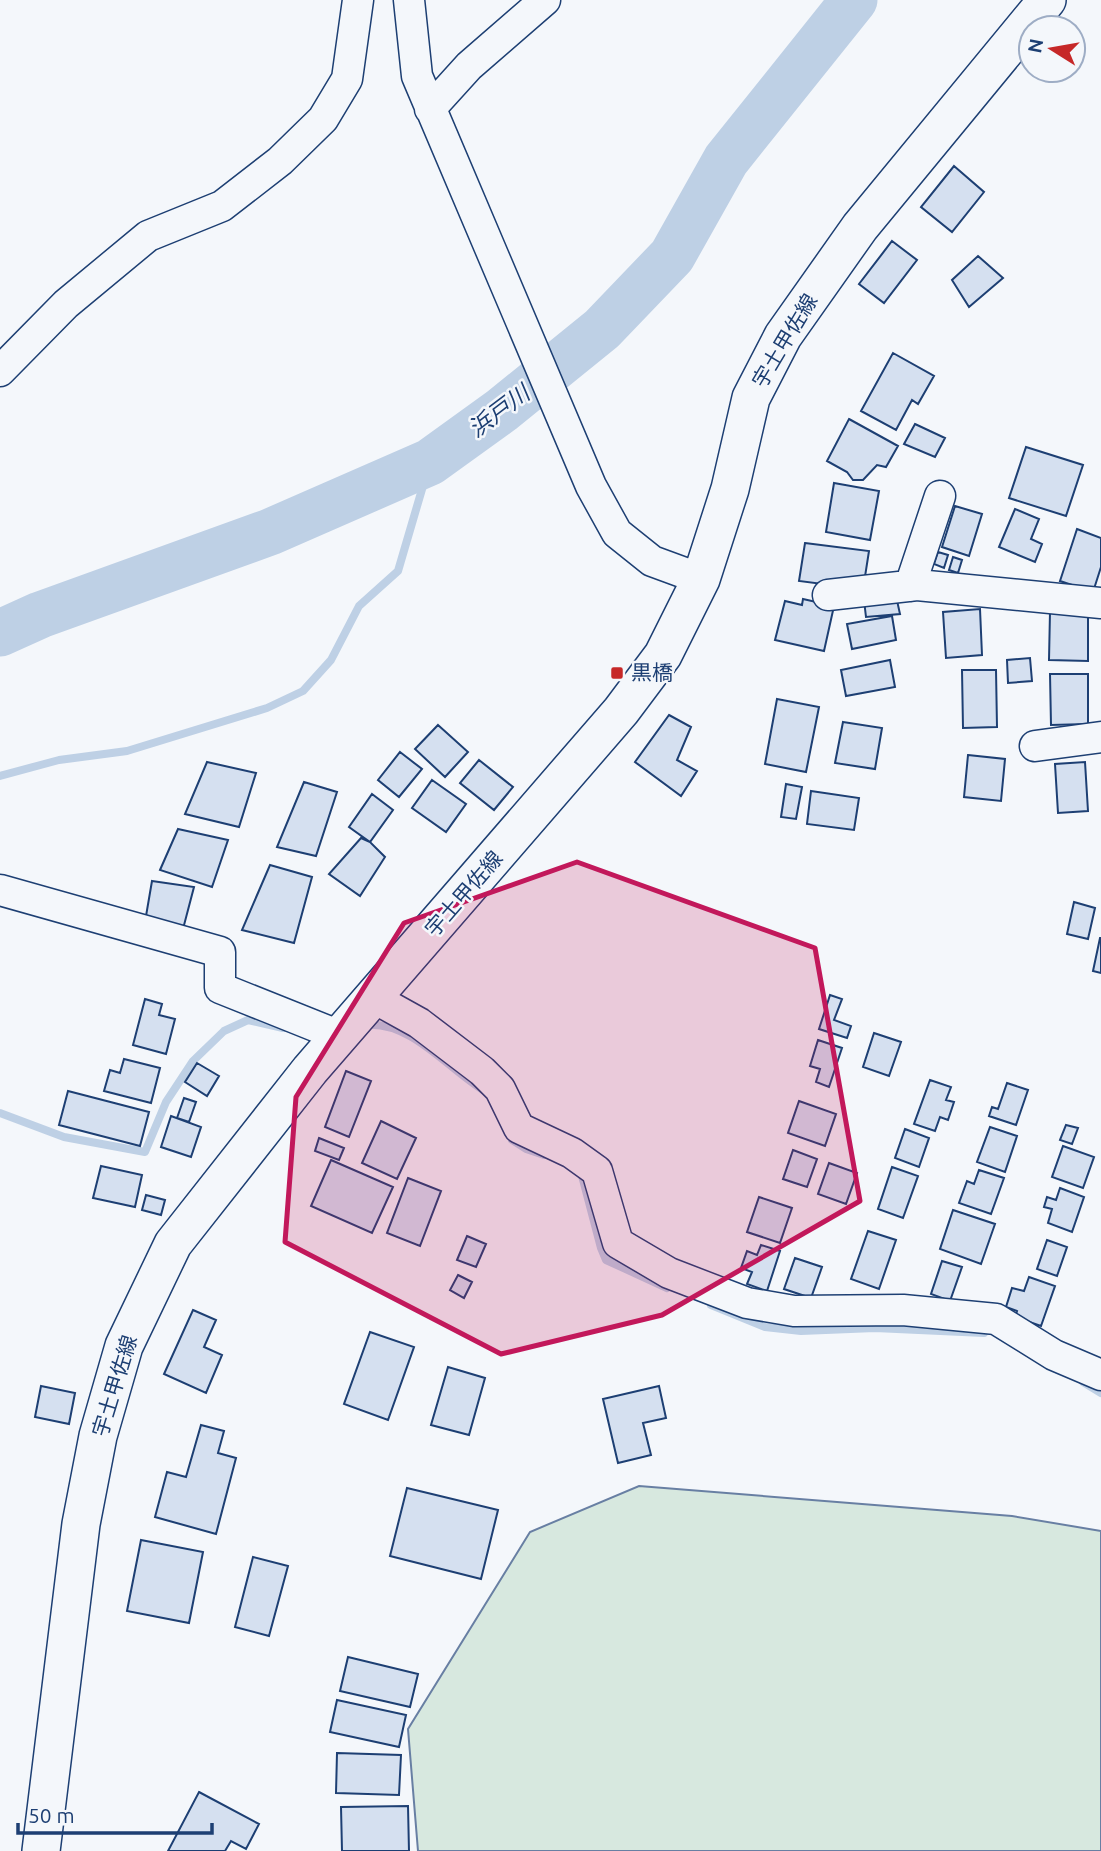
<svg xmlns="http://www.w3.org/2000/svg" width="1101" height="1851" font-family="Ubuntu,'Noto Sans JP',sans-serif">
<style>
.green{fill:#d7e8df;stroke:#687fa3;stroke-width:2}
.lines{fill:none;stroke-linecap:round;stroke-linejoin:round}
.stream{stroke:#bed0e5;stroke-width:8}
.river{stroke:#bed0e5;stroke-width:47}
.building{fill:#d5e0f0;stroke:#1d3f73;stroke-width:2}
.minor-casing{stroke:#1d3f73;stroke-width:33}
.major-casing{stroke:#1d3f73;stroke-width:40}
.minor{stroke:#f4f7fb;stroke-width:30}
.major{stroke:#f4f7fb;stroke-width:37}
.marked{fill:#c2185b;fill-opacity:0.2;stroke:#c2185b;stroke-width:5;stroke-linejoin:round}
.poi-dot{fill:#c62828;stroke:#f4f7fb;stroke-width:2.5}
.labels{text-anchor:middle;stroke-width:5;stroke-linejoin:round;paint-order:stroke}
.street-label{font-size:21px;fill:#1d3f73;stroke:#f4f7fb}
.poi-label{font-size:21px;fill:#1d3f73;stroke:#f4f7fb;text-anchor:start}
.water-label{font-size:23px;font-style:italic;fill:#1d3f73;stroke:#f4f7fb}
</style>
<rect width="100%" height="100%" fill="#f4f7fb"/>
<path class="green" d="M 639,1486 L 1012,1516 L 1101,1531 L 1101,1851 L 418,1851 L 408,1729 L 530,1532 Z"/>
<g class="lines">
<path class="stream" d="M 0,776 L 59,760 L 127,751 L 267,708 L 303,691 L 331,660 L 359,606 L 398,571 L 430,462
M 366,1025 C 411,1021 447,1068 483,1090
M 0,1113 L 64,1137 L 145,1152 L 166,1102 L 193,1061 L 224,1031 L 248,1020 L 283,1028
M 512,1140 L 526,1149 L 544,1155
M 581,1172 L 601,1248 L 606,1260 L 667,1288
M 711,1305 L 765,1327 L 801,1331 L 875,1328 L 984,1333
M 1083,1382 L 1101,1393"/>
<path class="river" d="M 0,633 L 40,615 L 270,532 L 430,462 L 502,410 L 602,329 L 672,256 L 726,160 L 854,0"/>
</g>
<path class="building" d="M 954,166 L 984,192 L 952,232 L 921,207 Z
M 892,241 L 917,260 L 884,303 L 859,284 Z
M 978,256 L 1003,278 L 969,307 L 952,280 Z
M 893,353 L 934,376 L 918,404 L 912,400 L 896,430 L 861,411 Z
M 849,419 L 898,446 L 886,467 L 877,465 L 863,480 L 853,480 L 847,472 L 827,461 Z
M 915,424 L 945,438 L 935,457 L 904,444 Z
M 1026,447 L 1083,465 L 1066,516 L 1009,498 Z
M 834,483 L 879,491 L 870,540 L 826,532 Z
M 955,506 L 982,514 L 969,556 L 942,547 Z
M 1015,509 L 1039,519 L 1031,539 L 1042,544 L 1035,562 L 999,547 Z
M 1077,529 L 1101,538 L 1101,567 L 1093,592 L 1060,581 Z
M 805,543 L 869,551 L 864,583 L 846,587 L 799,581 Z
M 938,552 L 948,555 L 944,568 L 934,564 Z
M 953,557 L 962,560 L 958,573 L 949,570 Z
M 896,596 L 900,614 L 866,617 L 864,600 Z
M 803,599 L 834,606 L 824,651 L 775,640 L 785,601 L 802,605 Z
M 980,609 L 982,655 L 946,658 L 943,612 Z
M 1050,612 L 1088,613 L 1088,661 L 1049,660 Z
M 892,616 L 896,640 L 852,649 L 847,624 Z
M 1030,658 L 1032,681 L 1008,683 L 1007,660 Z
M 890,660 L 895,687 L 846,696 L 841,670 Z
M 962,670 L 996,670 L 997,727 L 963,728 Z
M 1050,674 L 1088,674 L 1088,724 L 1051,725 Z
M 777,699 L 819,707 L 806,772 L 765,764 Z
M 669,715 L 691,727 L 677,760 L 697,771 L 681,796 L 635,762 Z
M 843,722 L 882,728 L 875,769 L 835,763 Z
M 438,725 L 468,752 L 445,777 L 415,749 Z
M 400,752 L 422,769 L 399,797 L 378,780 Z
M 968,755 L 1005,759 L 1001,801 L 964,797 Z
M 479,760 L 513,787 L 494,810 L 460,783 Z
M 207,762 L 256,773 L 239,827 L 185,814 Z
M 1085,762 L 1088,811 L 1058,813 L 1055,764 Z
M 432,780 L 466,804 L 446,832 L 412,808 Z
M 304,782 L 337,792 L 316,856 L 277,847 Z
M 786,784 L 802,787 L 796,819 L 781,817 Z
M 811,791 L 859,798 L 854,830 L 807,824 Z
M 372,794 L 393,810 L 370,842 L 349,827 Z
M 178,829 L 228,840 L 212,887 L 160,870 Z
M 361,838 L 370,842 L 385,857 L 360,896 L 329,874 Z
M 270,865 L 312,877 L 294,943 L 242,930 Z
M 152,881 L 194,887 L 183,929 L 146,916 Z
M 1074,902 L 1095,908 L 1088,939 L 1067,934 Z
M 1100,938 L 1101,938 L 1101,973 L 1093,971 Z
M 830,995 L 842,999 L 834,1020 L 851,1026 L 847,1038 L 819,1029 Z
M 145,999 L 162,1004 L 159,1015 L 175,1019 L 166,1054 L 133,1045 Z
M 874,1033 L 901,1042 L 889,1076 L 863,1067 Z
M 818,1040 L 842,1048 L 829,1087 L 816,1082 L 820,1069 L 810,1066 Z
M 124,1059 L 160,1068 L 151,1103 L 104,1091 L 110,1070 L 120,1073 Z
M 197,1063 L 219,1076 L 207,1096 L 185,1082 Z
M 346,1071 L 371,1081 L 349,1137 L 325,1127 Z
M 930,1080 L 951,1087 L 946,1100 L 954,1102 L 948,1120 L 940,1117 L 935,1131 L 914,1124 Z
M 1007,1083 L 1028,1090 L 1016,1125 L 989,1116 L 992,1107 L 998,1109 Z
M 68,1091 L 149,1112 L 140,1146 L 59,1125 Z
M 184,1098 L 196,1102 L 189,1122 L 177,1118 Z
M 799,1101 L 836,1114 L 825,1146 L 788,1133 Z
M 171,1116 L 201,1127 L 191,1157 L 161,1147 Z
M 381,1121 L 416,1138 L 397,1179 L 362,1163 Z
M 1066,1125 L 1078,1128 L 1072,1144 L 1060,1140 Z
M 990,1127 L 1017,1136 L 1005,1172 L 977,1162 Z
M 905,1129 L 929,1138 L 919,1167 L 895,1158 Z
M 319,1138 L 344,1148 L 339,1160 L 315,1151 Z
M 1063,1146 L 1094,1157 L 1083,1188 L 1052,1177 Z
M 793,1150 L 817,1159 L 807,1187 L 783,1179 Z
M 331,1160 L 393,1187 L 372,1233 L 311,1206 Z
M 829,1163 L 857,1173 L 846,1204 L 818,1194 Z
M 101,1166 L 142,1175 L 135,1207 L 93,1198 Z
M 892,1167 L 918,1176 L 903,1218 L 878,1209 Z
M 979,1170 L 1004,1178 L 991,1214 L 959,1203 L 967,1181 L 974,1184 Z
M 408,1178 L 441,1191 L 420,1246 L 387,1233 Z
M 1060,1188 L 1084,1197 L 1072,1232 L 1048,1223 L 1052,1209 L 1044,1207 L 1047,1197 L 1056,1200 Z
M 146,1195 L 165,1200 L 161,1215 L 142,1210 Z
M 759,1197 L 792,1208 L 780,1243 L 747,1232 Z
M 953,1210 L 995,1224 L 981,1264 L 940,1249 Z
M 868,1231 L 896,1240 L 879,1289 L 851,1279 Z
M 467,1236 L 486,1244 L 476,1267 L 457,1260 Z
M 1047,1240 L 1067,1247 L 1057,1276 L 1037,1269 Z
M 761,1245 L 780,1251 L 767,1291 L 747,1284 L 752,1272 L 741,1268 L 747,1251 L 757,1255 Z
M 795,1258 L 822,1267 L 811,1298 L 784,1289 Z
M 942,1261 L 962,1267 L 950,1301 L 931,1294 Z
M 458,1275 L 472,1282 L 464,1298 L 450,1290 Z
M 1029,1277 L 1055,1286 L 1041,1326 L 1015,1317 L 1017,1311 L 1006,1307 L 1012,1288 L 1024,1291 Z
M 193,1310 L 216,1320 L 204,1347 L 222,1355 L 206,1393 L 164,1374 Z
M 370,1332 L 414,1347 L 388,1420 L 344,1404 Z
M 448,1367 L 485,1378 L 469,1435 L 431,1425 Z
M 41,1386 L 75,1393 L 69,1424 L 35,1417 Z
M 659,1386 L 666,1418 L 643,1423 L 651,1455 L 618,1463 L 603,1399 Z
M 201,1425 L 224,1431 L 218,1453 L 236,1458 L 216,1534 L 155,1517 L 167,1472 L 186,1477 Z
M 407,1488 L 498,1510 L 481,1579 L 390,1556 Z
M 141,1540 L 203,1552 L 189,1623 L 127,1611 Z
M 253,1557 L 288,1566 L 269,1636 L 235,1627 Z
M 348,1657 L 418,1674 L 410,1707 L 340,1691 Z
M 337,1700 L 406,1715 L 399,1747 L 330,1732 Z
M 337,1753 L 401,1755 L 399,1795 L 336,1793 Z
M 199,1792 L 259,1824 L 246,1849 L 231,1841 L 225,1851 L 168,1851 Z
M 408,1806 L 409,1851 L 342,1851 L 341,1807 Z"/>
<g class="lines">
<g class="minor-casing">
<path id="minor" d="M 409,0 L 417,76 L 591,486 L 617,533 L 652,561 L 701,579
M 430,109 L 469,66 L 545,0
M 0,371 L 66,304 L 148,236 L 222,206 L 280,161 L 323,119 L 347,79 L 358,0
M 910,586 L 940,496
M 828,595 L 917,585 L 1101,603
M 1035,746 L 1101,737
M 0,890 L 220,952 L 220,988 L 340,1036
M 374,998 L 419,1023 L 482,1071 L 500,1089 L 519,1128 L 572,1153 L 597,1171 L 618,1243 L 669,1273 L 747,1303 L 794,1311 L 903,1310 L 996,1319 L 1054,1355 L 1101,1375"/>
</g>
<g class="major-casing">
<path id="major" d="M 41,1851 L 81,1524 L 98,1436 L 124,1346 L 173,1244 L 310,1070 L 621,711 L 663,655 L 701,579 L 730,489 L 751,398 L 783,336 L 860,227 L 1047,0"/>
</g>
<use href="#minor" class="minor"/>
<use href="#major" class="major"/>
</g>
<path class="marked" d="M 577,862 L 815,948 L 860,1201 L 662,1315 L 501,1354 L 285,1242 L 296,1097 L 404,923 Z"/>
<rect class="poi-dot" x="610" y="666" width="14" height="14" rx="3.5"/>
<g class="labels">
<g class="street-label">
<text transform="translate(785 341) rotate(-59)" y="7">宇土甲佐線</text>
<text transform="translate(464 894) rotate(-49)" y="7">宇土甲佐線</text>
<text transform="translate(115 1386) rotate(-73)" y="7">宇土甲佐線</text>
</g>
<g class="poi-label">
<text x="631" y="680">黒橋</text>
</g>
<g class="water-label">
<text transform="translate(499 411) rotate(-37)" y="8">浜戸川</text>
</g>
</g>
<g transform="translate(1052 49) rotate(281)"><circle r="33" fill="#f4f7fb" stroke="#9eadc5" stroke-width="2"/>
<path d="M0-5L12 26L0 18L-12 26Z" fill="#c62828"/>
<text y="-10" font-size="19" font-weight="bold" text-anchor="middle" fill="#1d3f73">N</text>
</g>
<path d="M18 1823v10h194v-10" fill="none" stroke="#1d3f73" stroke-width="3.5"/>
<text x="28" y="1823" font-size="21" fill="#1d3f73" stroke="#f4f7fb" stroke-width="5" paint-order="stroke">50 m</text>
</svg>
